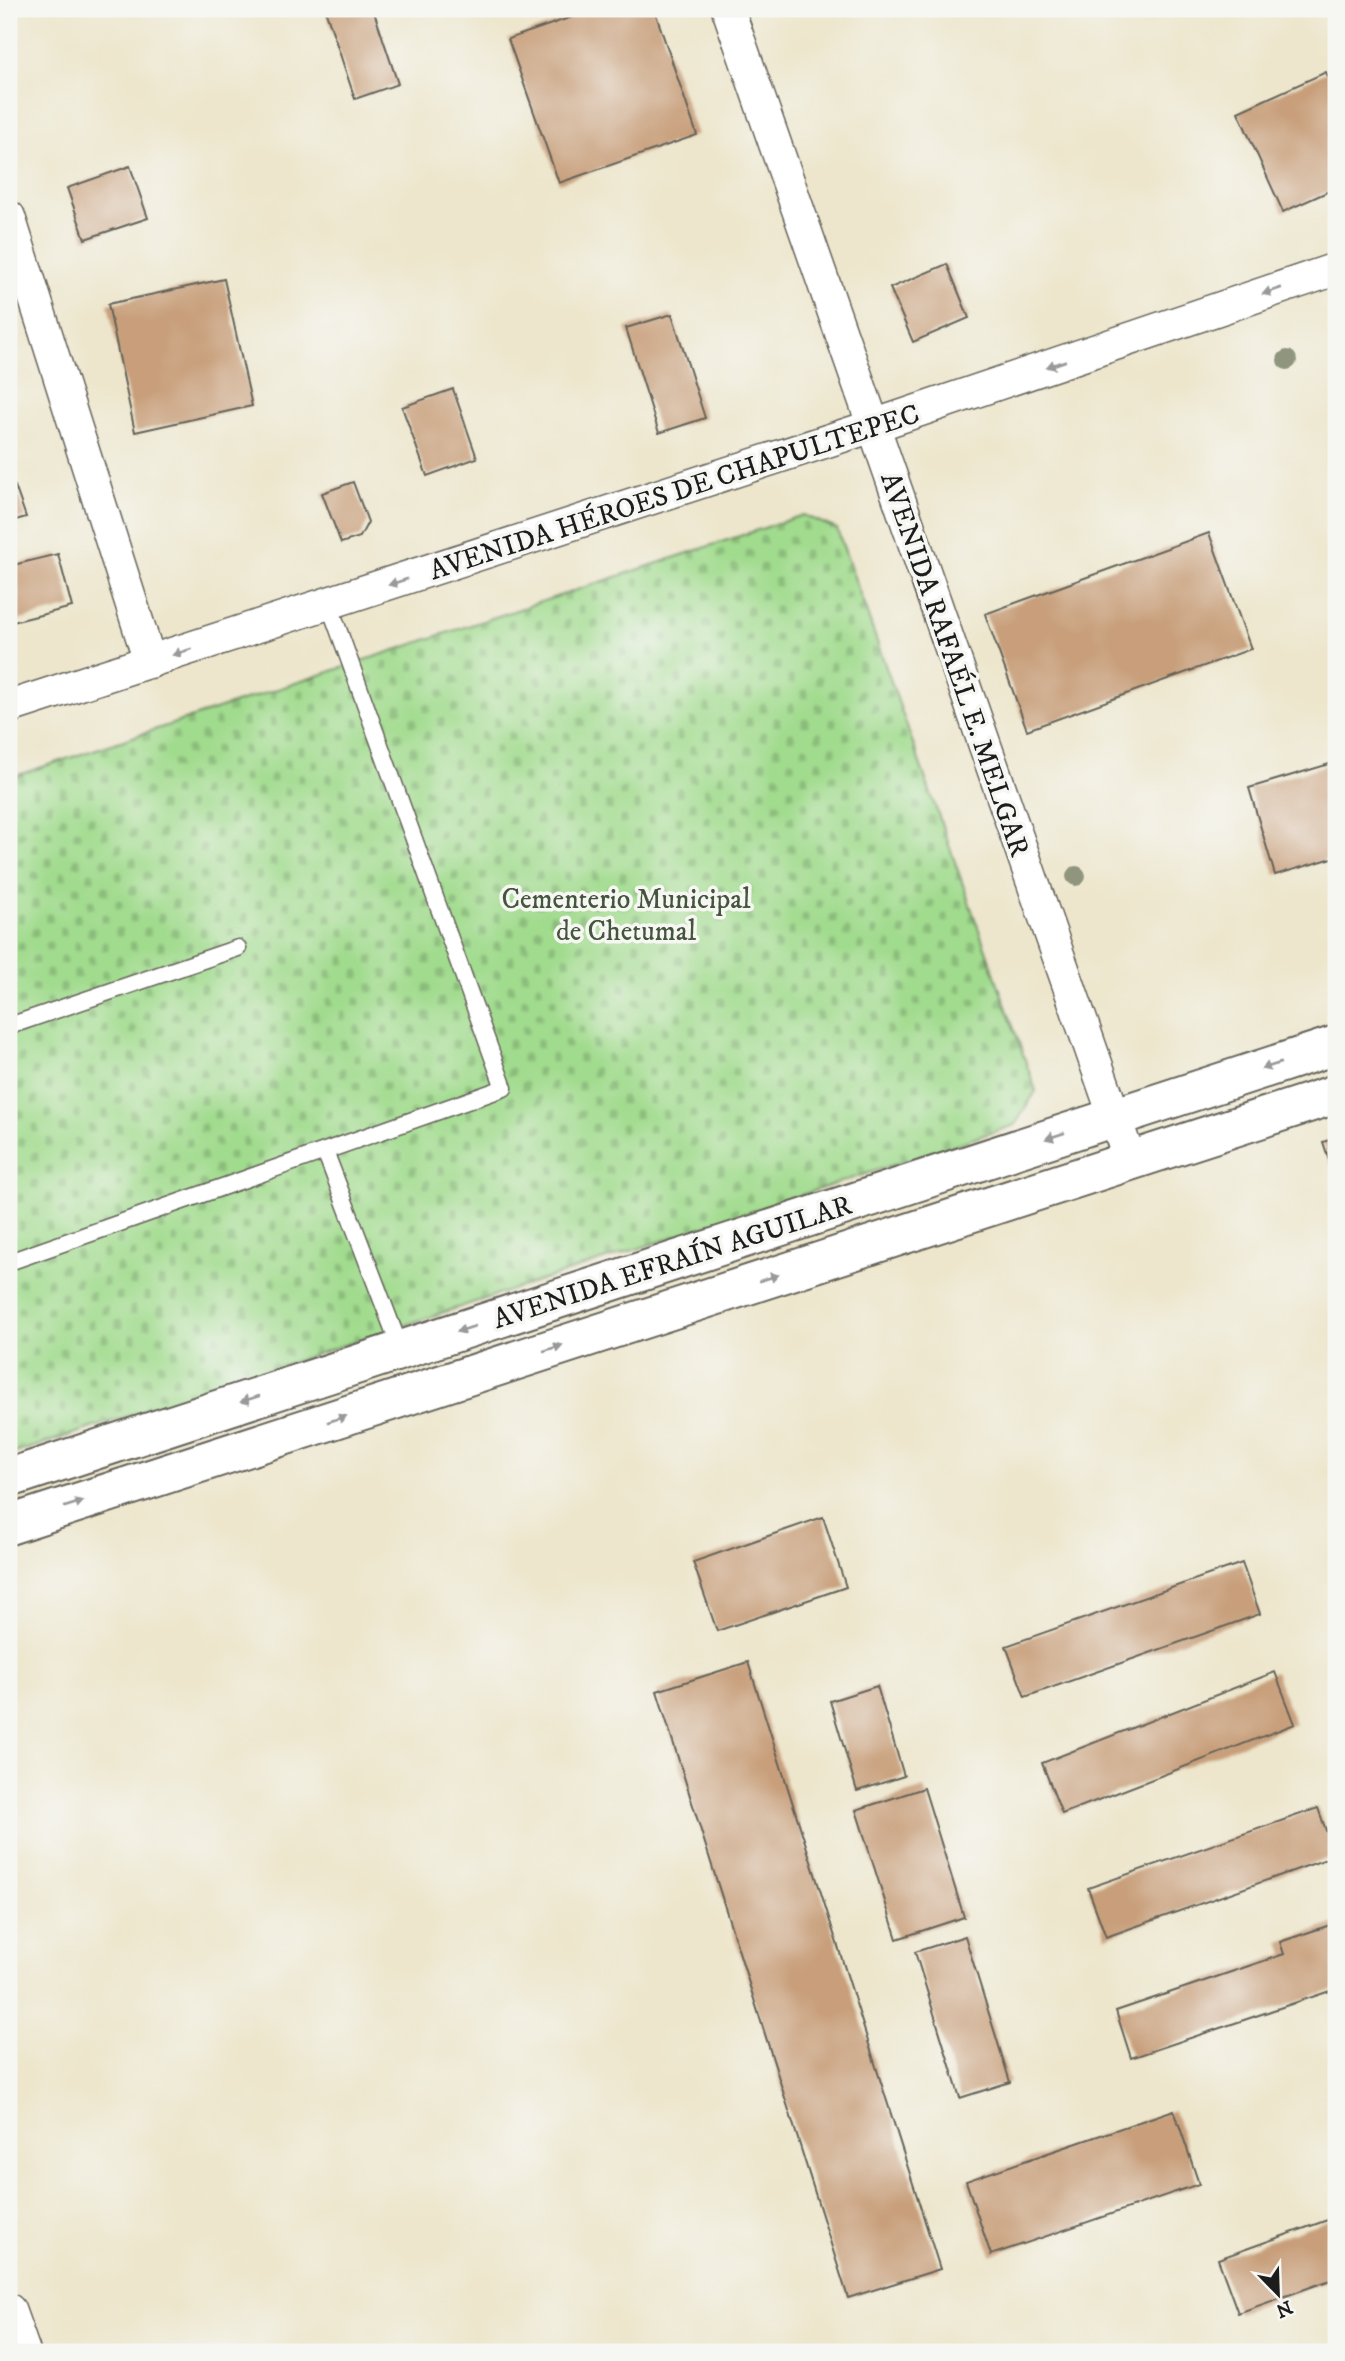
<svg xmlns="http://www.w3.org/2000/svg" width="1345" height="2361" font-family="'IM FELL DW Pica',serif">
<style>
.cemetery{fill:url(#cemetery-stones);stroke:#5e7c55;stroke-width:2}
.building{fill:#c89f7a}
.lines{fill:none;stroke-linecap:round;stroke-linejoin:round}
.lane-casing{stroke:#65635a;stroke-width:19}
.street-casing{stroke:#65635a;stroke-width:35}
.secondary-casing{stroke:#65635a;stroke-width:42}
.lane{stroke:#fff;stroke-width:16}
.street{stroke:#fff;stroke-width:32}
.secondary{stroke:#fff;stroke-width:38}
.tree{fill:#90967e}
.oneway{fill:#999}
.labels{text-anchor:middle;stroke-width:7;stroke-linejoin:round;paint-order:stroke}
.street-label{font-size:28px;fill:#1c1c1c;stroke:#f6f6f2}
.park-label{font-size:28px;fill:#44553e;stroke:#f6f6f2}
</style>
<defs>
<pattern id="cemetery-stones" width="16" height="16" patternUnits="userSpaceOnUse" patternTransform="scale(1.75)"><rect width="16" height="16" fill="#a1db8e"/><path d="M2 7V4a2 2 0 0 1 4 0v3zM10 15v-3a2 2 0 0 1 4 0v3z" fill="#8abb7a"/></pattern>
</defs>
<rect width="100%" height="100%" fill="#f6f6f2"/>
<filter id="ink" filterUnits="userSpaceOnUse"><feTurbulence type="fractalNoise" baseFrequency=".0143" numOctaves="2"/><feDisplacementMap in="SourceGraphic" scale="14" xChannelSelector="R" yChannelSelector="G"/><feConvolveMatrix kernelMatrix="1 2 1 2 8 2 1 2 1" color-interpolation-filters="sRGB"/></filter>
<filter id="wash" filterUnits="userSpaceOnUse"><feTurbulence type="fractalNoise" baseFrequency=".00686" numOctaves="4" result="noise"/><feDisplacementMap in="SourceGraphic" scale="28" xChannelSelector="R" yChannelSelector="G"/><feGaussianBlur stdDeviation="1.57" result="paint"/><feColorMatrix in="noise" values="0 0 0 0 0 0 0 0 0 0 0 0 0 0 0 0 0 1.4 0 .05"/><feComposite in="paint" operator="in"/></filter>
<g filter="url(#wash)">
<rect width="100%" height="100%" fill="#ede6cc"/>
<path class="cemetery" d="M 803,515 L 837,529 L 1036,1091 L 1015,1125 L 9,1455 L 9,778 Z"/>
<g id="blocks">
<path class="building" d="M 325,9 L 373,9 L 398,84 L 355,99 Z
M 595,9 L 654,9 L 697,135 L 559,183 L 508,39 Z
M 1326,72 L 1336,95 L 1336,188 L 1283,212 L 1238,112 Z
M 130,166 L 148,218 L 85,239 L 67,188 Z
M 947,264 L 969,318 L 913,342 L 890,288 Z
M 224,279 L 252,406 L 135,432 L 108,304 Z
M 672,314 L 705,418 L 659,433 L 626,328 Z
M 453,389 L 477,458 L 427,476 L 402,407 Z
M 353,482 L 368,522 L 360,537 L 341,543 L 322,493 Z
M 15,486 L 26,517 L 9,522 L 9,488 Z
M 1209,533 L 1251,649 L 1027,730 L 985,614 Z
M 58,554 L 72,607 L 9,623 L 9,566 Z
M 1336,762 L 1336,857 L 1275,875 L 1249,788 Z
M 1336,1138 L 1336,1181 L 1323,1142 Z
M 823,1517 L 846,1587 L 717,1631 L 693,1562 Z
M 1242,1563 L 1260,1614 L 1025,1697 L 1006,1646 Z
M 748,1662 L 940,2269 L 848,2298 L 657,1691 Z
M 1275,1672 L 1295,1724 L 1062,1814 L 1042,1763 Z
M 877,1686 L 904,1776 L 857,1791 L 830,1701 Z
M 924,1788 L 964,1917 L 897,1939 L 856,1810 Z
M 1318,1808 L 1335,1856 L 1106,1937 L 1088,1888 Z
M 1336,1923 L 1336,1989 L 1131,2058 L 1116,2011 L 1284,1954 L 1280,1942 Z
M 965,1936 L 1010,2082 L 960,2098 L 915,1952 Z
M 1174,2110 L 1199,2184 L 991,2255 L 966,2181 Z
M 1336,2217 L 1336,2278 L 1238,2313 L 1218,2259 Z"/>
</g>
</g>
<g filter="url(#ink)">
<use href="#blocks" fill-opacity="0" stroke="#65635a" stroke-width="2"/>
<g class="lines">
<g class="lane-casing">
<path id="lane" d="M 9,1026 L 238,948
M 325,1151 L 401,1350
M 9,1262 L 504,1088 L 329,604"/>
</g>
<g class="street-casing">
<path id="street" d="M 728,9 L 1130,1161
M 9,217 L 150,662
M 9,707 L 873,426 L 1336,269
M 9,2310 L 24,2352"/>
</g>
<g class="secondary-casing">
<path id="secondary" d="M 9,1478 L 1336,1045
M 9,1525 L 1336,1094"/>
</g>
<use href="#lane" class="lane"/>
<use href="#street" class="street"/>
<use href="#secondary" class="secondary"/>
</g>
<g class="tree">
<circle cx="1287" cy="360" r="10"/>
<circle cx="1076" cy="876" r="10"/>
</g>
<defs><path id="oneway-solid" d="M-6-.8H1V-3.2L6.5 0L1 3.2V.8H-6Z" transform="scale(1.75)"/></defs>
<g class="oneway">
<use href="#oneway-solid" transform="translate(1272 291) rotate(161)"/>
<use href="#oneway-solid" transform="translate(1056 364) rotate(161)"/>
<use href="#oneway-solid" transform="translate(398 582) rotate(162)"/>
<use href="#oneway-solid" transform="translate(182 652) rotate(162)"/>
<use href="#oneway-solid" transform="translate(1271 1066) rotate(162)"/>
<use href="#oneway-solid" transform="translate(1055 1136) rotate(162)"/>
<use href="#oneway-solid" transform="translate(769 1278) rotate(-18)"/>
<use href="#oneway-solid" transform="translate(466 1329) rotate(162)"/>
<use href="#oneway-solid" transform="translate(553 1348) rotate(-18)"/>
<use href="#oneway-solid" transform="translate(250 1399) rotate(162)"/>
<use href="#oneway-solid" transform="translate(337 1419) rotate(-18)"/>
<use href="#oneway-solid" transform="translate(74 1504) rotate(-18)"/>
</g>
</g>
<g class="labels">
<g class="street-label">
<text transform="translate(674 491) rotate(-18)" y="10">AVENIDA HÉROES DE CHAPULTEPEC</text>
<text transform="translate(956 664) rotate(71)" y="10">AVENIDA RAFAÉL E. MELGAR</text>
<text transform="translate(672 1261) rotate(-18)" y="10">AVENIDA EFRAÍN AGUILAR</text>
</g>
<g class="park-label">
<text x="626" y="908">Cementerio Municipal<tspan x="626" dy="32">de Chetumal</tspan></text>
</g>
</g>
<rect width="1345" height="2361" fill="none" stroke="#f6f6f2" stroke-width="35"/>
<g transform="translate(1278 2294) rotate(157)" stroke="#f6f6f2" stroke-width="5" paint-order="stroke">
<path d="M0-5L12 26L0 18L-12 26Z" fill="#1c1c1c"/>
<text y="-10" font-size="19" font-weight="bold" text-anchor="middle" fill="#1c1c1c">N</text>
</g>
</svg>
